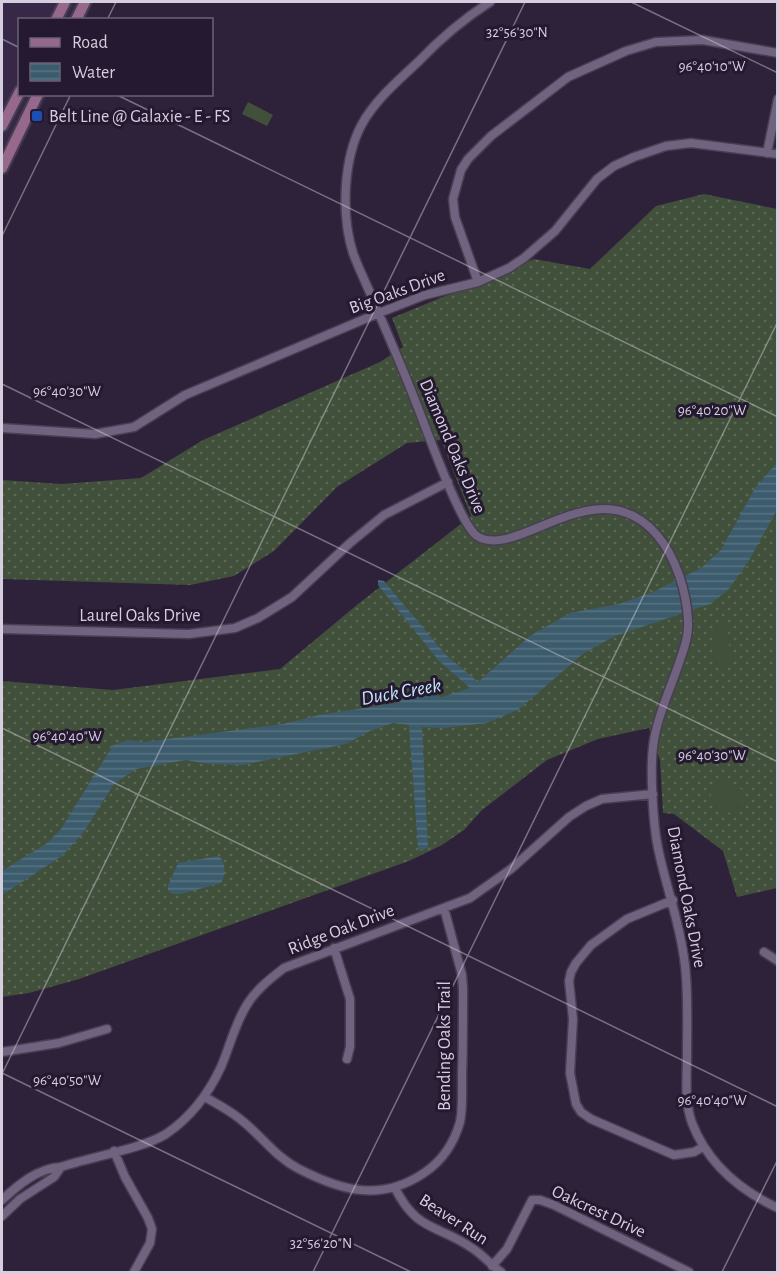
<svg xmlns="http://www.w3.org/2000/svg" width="779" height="1274" font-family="'Alegreya Sans',sans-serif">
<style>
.built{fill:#362846}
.grass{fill:url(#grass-dots)}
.pitch{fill:#41503a}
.water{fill:url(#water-rules)}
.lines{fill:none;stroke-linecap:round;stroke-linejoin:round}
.minor-casing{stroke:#483e52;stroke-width:11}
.major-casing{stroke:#483e52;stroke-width:14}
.minor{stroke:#70637f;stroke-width:8}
.major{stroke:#96688b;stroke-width:10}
.ticks{fill:none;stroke:#d5cede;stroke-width:1.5;stroke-opacity:0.45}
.transit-dot{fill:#1a4fb4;stroke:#241930;stroke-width:2}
.labels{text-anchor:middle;stroke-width:6;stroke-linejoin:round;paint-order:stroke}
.poi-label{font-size:18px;fill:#d5cede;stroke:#241930;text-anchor:start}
.street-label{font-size:18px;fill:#d5cede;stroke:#241930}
.water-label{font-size:20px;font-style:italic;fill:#c4e7fb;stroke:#241930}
.ticks-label{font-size:15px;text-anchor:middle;fill:#d5cede;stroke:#241930;stroke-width:6;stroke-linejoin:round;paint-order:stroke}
</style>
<defs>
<pattern id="grass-dots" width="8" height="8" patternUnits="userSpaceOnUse" patternTransform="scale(1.5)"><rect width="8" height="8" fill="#41503a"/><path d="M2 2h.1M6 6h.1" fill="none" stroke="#5c6856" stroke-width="1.8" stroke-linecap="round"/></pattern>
<pattern id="water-rules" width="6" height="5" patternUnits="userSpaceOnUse" patternTransform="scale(1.5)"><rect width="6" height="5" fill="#3c5c6d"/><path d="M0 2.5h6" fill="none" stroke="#577281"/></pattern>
</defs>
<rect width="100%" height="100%" fill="#2e223a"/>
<path class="built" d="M 2,2 L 94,2 L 85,19 L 20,20 L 20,94 L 47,95 L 7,176 L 2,173 Z"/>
<path class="grass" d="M 704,194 L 777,209 L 777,888 L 737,897 L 723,851 L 674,814 L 663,813 L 660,760 L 649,728 L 598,739 L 547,760 L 482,810 L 464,830 L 442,845 L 409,861 L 79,979 L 29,993 L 2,997 L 2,681 L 113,690 L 280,669 L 358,604 L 471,516 L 441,440 L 407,443 L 337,487 L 274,551 L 234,576 L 190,585 L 2,579 L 2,480 L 62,484 L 141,478 L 203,440 L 380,362 L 403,347 L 392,318 L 534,259 L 590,269 L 656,206 Z"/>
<path class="pitch" d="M 248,102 L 273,115 L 267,126 L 242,114 Z
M 720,621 L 728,628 L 729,648 L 734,657 L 730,663 L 718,668 C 710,651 710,637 720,621 Z
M 728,781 L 742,790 L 742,804 L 733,813 L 722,812 L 711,805 L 711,793 L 717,782 Z"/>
<path class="water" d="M 777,463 L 777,510 L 748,562 L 728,590 L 710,604 L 615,636 L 584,653 L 518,710 L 487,723 L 443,728 L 422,727 L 428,847 L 421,851 L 418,847 L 409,725 L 393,723 L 370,731 L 346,744 L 242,765 L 207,764 L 186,760 L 136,769 L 114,784 L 83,833 L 62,856 L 2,895 L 2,871 L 47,843 L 61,829 L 113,745 L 129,740 L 145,742 L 283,724 L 319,715 L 397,703 L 410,695 L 424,692 L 442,697 L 470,688 L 439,661 L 378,585 L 378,580 L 384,581 L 446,655 L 478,682 L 530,636 L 570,613 L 619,604 L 653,592 L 701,568 L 721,550 L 755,488 Z
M 219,856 C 226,863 226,874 221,883 L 181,894 L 174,894 L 168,890 L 168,886 L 178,863 Z"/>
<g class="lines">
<g class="minor-casing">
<path id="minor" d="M 490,2 C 465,18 440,39 419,61 C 399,80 376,99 362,124 C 343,159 341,215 353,253 C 358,267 365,281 371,295 C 386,331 402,366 416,403 C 426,427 460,525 477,536 C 516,562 597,465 657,535 C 676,557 687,593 688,621 C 689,637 683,651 678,666 C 669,692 656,720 653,747 C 650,771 653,824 658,848 C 667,891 683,932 686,976 C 688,1002 687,1028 687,1054 C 687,1077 684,1101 692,1123 C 708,1164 739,1190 778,1208
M 767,153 L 778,99
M 478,282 L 455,217 L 453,199 L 461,170 L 468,159 L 491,136 L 568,77 L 626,51 L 656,42 L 703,40 L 778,53
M 2,428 L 95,434 L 134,427 L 185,395 L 379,313 L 425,295 L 478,282 L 509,268 L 524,258 L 555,231 L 597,179 L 614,166 L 634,157 L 666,146 L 691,143 L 778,154
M 2,629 L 189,634 L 235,628 L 258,618 L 292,597 L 350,543 L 384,515 L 448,482
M 673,900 L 627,919 L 591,945 L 576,963 L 571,972 L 569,981 L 573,1019 L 570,1073 L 576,1104 L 581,1112 L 591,1119 L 674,1155 L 694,1152 L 703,1147
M 334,948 L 350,999 L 350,1047 L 347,1059
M 764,952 L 778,961
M 2,1052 L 59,1043 L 107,1029
M 205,1097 C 217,1104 229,1110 240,1119 C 261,1135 275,1157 299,1169 C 342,1191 381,1202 424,1173 C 442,1161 454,1143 460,1122 C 463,1108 462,1090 462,1076 C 463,1047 463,1018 463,989 L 462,975 L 444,908
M 114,1151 L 125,1177 L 148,1218 L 152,1229 L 150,1243 L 134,1272
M 395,1188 C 417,1232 437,1224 472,1248 C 483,1255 491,1265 501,1272
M 2,1200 C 18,1185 38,1168 61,1167 C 90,1157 142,1149 166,1134 C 191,1117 208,1095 221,1067 C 230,1046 235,1023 248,1003 C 257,989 270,979 284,968 L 470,898 L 511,869 L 569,817 L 586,806 L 602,799 L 653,794
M 2,1216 L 20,1199 L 54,1177 L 61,1167
M 492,1266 L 507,1249 L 532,1200 L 540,1200 L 554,1205 L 689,1272"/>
</g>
<g class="major-casing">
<path id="major" d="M 56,20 L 65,2
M 76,20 L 85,2
M 2,126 L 20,91
M 2,168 L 38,94"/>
</g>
<use href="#minor" class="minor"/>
<use href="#major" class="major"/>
</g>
<path class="ticks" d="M 631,2 L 778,73M 107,20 L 116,2M 2,39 L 20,48M 115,94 L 778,417M 2,236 L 71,94M 2,384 L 778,762M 2,728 L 778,1107M 2,1073 L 411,1272M 2,1074 L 525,2M 313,1272 L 778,321M 722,1272 L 778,1159"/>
<rect class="transit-dot" x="31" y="110" width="12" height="12" rx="3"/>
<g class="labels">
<g class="poi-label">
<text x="49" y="122">Belt Line @ Galaxie - E - FS</text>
</g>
<g class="street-label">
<text transform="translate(397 291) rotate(-20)" y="6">Big Oaks Drive</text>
<text transform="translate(453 446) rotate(67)" y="6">Diamond Oaks Drive</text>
<text x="140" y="621">Laurel Oaks Drive</text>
<text transform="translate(687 897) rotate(79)" y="6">Diamond Oaks Drive</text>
<text transform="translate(341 929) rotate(-21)" y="6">Ridge Oak Drive</text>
<text transform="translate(444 1046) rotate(-90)" y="6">Bending Oaks Trail</text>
<text transform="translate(599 1211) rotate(25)" y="6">Oakcrest Drive</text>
<text transform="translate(454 1219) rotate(33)" y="6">Beaver Run</text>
</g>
<g class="water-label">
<text transform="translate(401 691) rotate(-10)" y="7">Duck Creek</text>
</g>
</g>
<g class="ticks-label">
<text x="517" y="37">32°56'30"N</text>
<text x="712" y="71">96°40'10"W</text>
<text x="67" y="396">96°40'30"W</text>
<text x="712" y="415">96°40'20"W</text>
<text x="67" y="741">96°40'40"W</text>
<text x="712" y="760">96°40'30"W</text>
<text x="67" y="1085">96°40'50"W</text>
<text x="712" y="1105">96°40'40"W</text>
<text x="321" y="1248">32°56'20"N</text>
</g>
<rect width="779" height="1274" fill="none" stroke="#d5cede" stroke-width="6"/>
<rect x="18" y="18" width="195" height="78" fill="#241930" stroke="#6b6176" stroke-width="1.5"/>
<rect x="30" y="38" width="30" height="9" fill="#96688b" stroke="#6b6176" stroke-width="1.5"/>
<text x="72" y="48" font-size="18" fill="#d5cede">Road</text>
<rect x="30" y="63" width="30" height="18" fill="url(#water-rules)" stroke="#6b6176" stroke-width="1.5"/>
<text x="72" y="78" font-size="18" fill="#d5cede">Water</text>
</svg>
